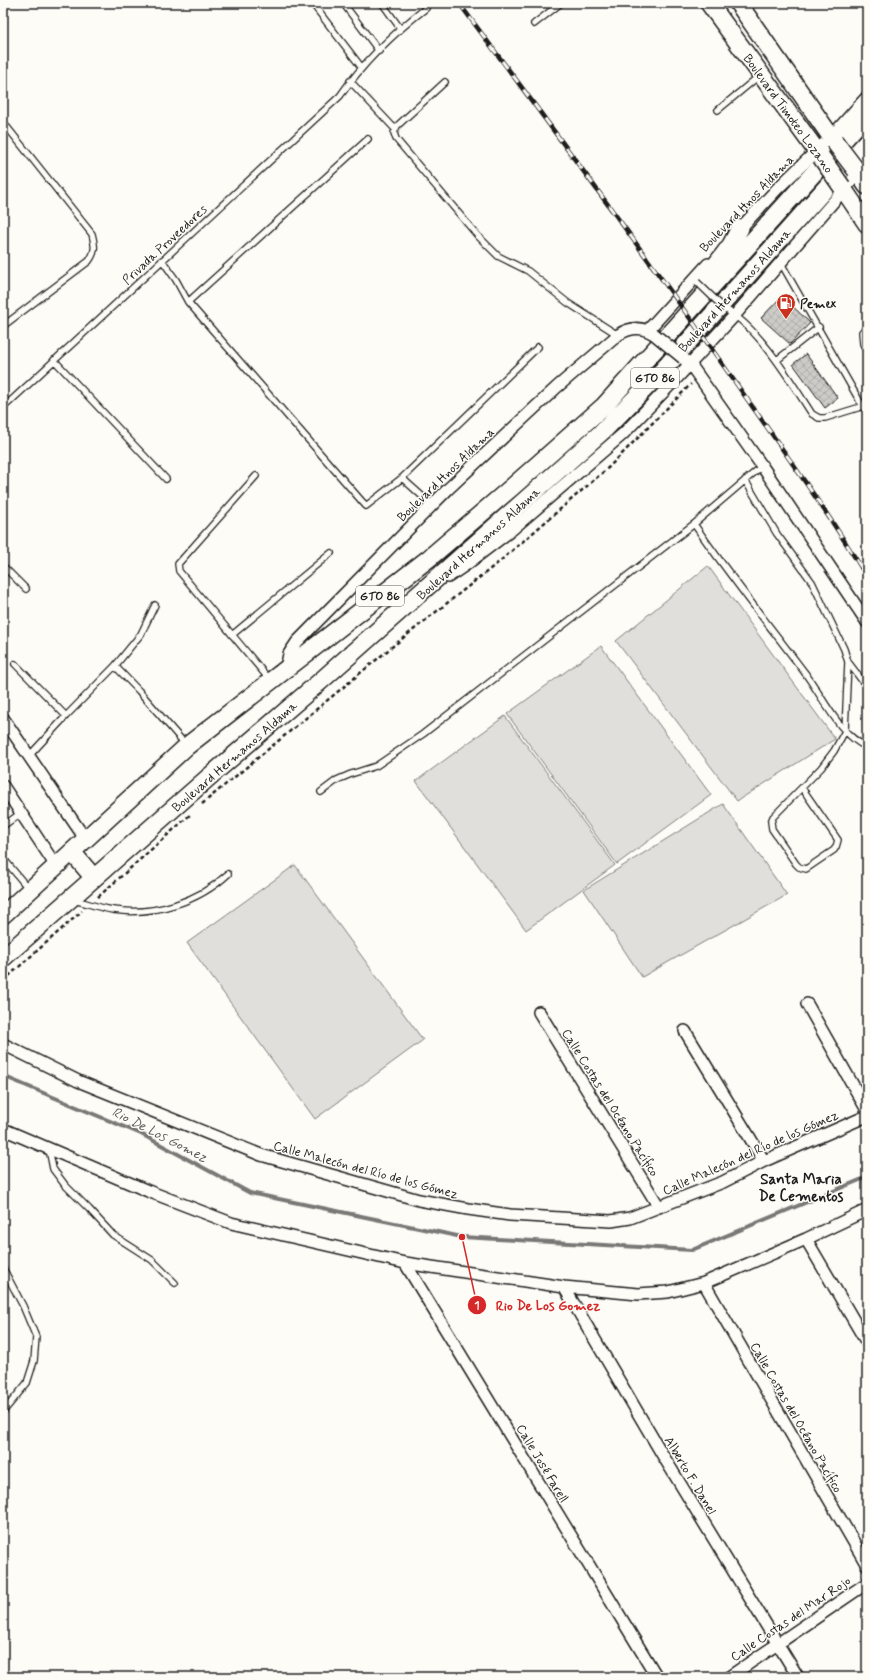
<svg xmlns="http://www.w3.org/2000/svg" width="870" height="1680" font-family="Mynerve,sans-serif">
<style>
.pitch{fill:#e0dfdb;stroke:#7e7e7c}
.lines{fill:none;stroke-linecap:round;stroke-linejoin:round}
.stream{stroke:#797876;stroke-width:4}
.building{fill:url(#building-cross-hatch);stroke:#1c1c1c}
.service-casing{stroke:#1c1c1c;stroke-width:8}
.minor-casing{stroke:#1c1c1c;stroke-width:14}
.primary-casing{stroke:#1c1c1c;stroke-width:20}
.path{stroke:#1c1c1c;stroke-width:2.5;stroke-dasharray:4 3;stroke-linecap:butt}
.service{stroke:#fdfcf7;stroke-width:5.5}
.minor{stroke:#fdfcf7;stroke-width:11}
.primary{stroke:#fdfcf7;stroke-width:17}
.rail-casing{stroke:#1c1c1c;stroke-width:4.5}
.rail{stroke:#fdfcf7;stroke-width:3;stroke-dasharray:9;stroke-linecap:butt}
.service-bridge-casing{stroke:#1c1c1c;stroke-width:8;stroke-linecap:butt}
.minor-bridge-casing{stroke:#1c1c1c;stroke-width:14;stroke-linecap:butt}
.primary-bridge-casing{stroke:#1c1c1c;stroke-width:20;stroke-linecap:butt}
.service-bridge{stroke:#fdfcf7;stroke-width:5.5}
.minor-bridge{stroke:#fdfcf7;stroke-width:11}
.primary-bridge{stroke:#fdfcf7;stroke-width:17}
.labels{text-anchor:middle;stroke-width:3;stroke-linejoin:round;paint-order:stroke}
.shield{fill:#fdfcf7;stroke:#605f5e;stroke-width:1}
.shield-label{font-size:12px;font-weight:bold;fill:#1c1c1c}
.street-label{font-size:13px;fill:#1c1c1c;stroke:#fdfcf7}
.poi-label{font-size:13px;font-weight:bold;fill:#1c1c1c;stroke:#fdfcf7;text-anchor:start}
.water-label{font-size:14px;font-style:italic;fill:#5a5a58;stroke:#fdfcf7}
.quarter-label{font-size:15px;font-weight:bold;fill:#1c1c1c;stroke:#fdfcf7}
.leader{fill:none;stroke:#d62828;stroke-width:1.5}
.callout-dot{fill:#d62828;stroke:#fdfcf7;stroke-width:1.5}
.mark-label{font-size:12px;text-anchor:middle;font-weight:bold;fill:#fff}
.callout-label{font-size:14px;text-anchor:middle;font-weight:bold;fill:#d62828;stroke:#fdfcf7;stroke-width:3;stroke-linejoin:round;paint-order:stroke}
</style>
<defs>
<pattern id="building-cross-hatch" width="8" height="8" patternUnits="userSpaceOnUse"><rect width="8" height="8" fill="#cccbc8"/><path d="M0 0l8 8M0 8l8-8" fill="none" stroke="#afaeab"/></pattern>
</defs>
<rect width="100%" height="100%" fill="#fdfcf7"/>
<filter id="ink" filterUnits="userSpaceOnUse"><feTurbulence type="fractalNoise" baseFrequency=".025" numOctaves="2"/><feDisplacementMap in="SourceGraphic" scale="8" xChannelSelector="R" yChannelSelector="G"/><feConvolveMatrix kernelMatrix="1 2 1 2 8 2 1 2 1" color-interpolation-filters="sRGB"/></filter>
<g filter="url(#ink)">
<path class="pitch" d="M 708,566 L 835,739 L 737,801 L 616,641 Z
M 601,646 L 711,795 L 617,864 L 507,714 Z
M 505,716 L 615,865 L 526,930 L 416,781 Z
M 723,804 L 787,895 L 642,977 L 584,890 Z
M 295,865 L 423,1040 L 315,1119 L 187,943 Z"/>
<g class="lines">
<path class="stream" d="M 3,1076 L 141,1134 L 250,1193 L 462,1237 L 692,1250 L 867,1177"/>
</g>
<path class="building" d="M 782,296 L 810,323 L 790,344 L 761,318 Z
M 806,354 L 838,398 L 825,408 L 793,364 Z"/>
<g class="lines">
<g class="service-casing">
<path id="service" d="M 312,3 L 362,68
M 343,3 L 379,51
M 382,3 L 400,28
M 534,24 L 561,3
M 350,81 L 395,129
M 445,82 L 397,126 L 394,133 L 396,139 L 477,235 L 498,256 L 528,271 L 568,303 L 618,335
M 718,110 L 759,76
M 3,122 L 92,234 C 95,246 96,251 89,261 L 3,326
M 368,139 L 188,302 L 366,506 L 402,478 L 538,347
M 162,260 L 176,280 L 188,302
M 781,263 L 863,407
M 725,309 C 760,329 790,380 812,414 L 819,418 L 825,418 L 867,405
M 867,327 L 862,332 L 863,344 L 867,353
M 54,360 L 166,479
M 777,360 L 819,327
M 3,408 L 340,96 C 363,63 395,32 426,8 L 423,3
M 762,466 L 694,524 C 729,575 768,624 805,673 C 823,697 839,735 867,747
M 256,476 L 178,564 L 179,571 L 269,679
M 402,478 L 432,505
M 745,480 L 777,534 L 812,582 L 844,649 L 848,662 L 845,731 L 834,751 L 821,768 L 773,817 L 771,822 L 772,829 L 796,864 L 799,867 L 806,869 L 834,850 L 836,847 L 838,840 L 802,788
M 3,566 L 26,589
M 232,635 L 331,553
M 848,662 L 867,687
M 15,664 L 66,716 L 115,666 L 141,634 L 155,605
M 115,666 L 139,691 L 186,745
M 29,756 L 66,716
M 321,792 L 337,780 L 351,774 L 376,766 L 423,734 L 694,524
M 3,826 L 21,813
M 3,858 L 28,888
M 74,900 C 87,903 100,908 113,910 C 154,916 198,902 228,874
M 49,1149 L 53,1169 L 65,1185 L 89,1209 L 113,1235 L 152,1260 L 175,1283
M 3,1268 L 23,1306 L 36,1337 L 34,1361 L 27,1383 L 3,1412"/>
</g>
<g class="minor-casing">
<path id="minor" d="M 736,233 L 777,189 L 831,137 L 867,97
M 648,330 L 708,264
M 685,360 L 690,364 L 762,466 L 867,622
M 448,577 L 467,564 L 509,532 L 623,434 L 676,379 L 735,315 L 867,163
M 286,669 L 289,654 L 297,642 L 448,489 L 557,387 L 618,335 C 630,327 641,326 654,334
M 3,718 L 86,840
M 3,786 L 56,866
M 807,1004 L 867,1110
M 539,1012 L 659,1207
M 685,1031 L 764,1161
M 3,1044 L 78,1081 L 261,1155 L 419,1200 L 468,1209 L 510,1215 L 611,1221 L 630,1218 L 723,1182 L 764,1161 L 867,1116
M 3,1129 L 148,1191 L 231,1223 L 405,1263 L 564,1287 L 638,1294 L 668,1292 L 704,1283 L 806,1239 L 867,1210
M 806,1239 L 867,1343
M 405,1263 L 657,1677
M 704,1283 L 867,1565
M 564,1287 L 662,1454 L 798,1677
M 729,1677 L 867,1583"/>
</g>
<g class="primary-casing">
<path id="primary" d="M 709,3 L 821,157
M 738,3 L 834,141
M 856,170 L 867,186
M 842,187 L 867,224
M 706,278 L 731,245 L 740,228
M 72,852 L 94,878
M 3,915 L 187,746 L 428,559 L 511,488 L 604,406 L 867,114
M 3,958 L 209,777 L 323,679 L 604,430 L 663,370 L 867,142"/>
</g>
<path class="path" d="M 202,804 L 393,646 L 499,562 L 609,467 L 691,384
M 98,897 L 191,814
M 3,981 L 82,911"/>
<use href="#service" class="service"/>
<use href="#minor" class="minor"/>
<use href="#primary" class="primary"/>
<g class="rail-casing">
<path id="rail" d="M 459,3 C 550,125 640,247 728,372 C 775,439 824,506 867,577"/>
</g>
<use href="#rail" class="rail"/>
<g class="service-bridge-casing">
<path id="service-bridge" d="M 697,282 L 725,309"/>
</g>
<g class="minor-bridge-casing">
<path id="minor-bridge" d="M 654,334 L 683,358"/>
</g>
<g class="primary-bridge-casing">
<path id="primary-bridge" d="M 834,141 L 856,170
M 821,157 L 842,187"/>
</g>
<use href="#service-bridge" class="service-bridge"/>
<use href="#minor-bridge" class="minor-bridge"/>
<use href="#primary-bridge" class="primary-bridge"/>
</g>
</g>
<defs>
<g id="fuel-pin" transform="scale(1)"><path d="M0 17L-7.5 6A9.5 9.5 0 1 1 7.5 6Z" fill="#c8321e" stroke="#fdfcf7"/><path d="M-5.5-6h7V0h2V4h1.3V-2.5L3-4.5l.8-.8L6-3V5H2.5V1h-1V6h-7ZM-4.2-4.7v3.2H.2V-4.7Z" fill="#fff"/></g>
</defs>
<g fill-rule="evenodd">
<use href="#fuel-pin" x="786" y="303"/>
</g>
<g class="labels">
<g class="shield">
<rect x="631" y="368" width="48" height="20" rx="3"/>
<rect x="356" y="586" width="48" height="20" rx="3"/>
</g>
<g class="shield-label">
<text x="655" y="382">GTO 86</text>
<text x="380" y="600">GTO 86</text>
</g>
<g class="street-label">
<text transform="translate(789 113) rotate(54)" y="5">Boulevard Timoteo Lozano</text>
<text transform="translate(746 203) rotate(-46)" y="5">Boulevard Hnos Aldama</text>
<text transform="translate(164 244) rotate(-43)" y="5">Privada Proveedores</text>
<text transform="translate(734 290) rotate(-48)" y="5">Boulevard Hermanos Aldama</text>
<text transform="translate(445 474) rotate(-44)" y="5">Boulevard Hnos Aldama</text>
<text transform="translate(478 543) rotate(-42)" y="5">Boulevard Hermanos Aldama</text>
<text transform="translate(234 756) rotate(-41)" y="5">Boulevard Hermanos Aldama</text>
<text transform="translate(611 1102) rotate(58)" y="5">Calle Costas del Océano Pacífico</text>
<text transform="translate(750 1152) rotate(-24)" y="5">Calle Malecón del Río de los Gómez</text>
<text transform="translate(366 1169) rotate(15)" y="5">Calle Malecón del Río de los Gómez</text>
<text transform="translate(797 1417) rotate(60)" y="5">Calle Costas del Océano Pacífico</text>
<text transform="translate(543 1463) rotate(59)" y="5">Calle José Farell</text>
<text transform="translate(691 1475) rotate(59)" y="5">Alberto F. Danel</text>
<text transform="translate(790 1618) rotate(-34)" y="5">Calle Costas del Mar Rojo</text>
</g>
<g class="poi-label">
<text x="800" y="308">Pemex</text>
</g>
<g class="water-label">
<text transform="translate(160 1134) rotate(27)" y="5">Rio De Los Gomez</text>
</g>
<g class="quarter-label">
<text x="801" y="1184">Santa Maria<tspan x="801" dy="17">De Cementos</tspan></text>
</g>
</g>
<path class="leader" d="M462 1237L477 1305"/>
<g class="callout-dot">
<circle cx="462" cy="1237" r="4"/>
<circle cx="477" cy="1305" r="10"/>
</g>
<g class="mark-label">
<text x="477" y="1309">1</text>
</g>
<g class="callout-label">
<text x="548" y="1310">Rio De Los Gomez</text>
</g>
<rect width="870" height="1680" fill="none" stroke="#fdfcf7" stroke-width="16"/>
<rect x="8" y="8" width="854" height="1664" fill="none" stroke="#1c1c1c" stroke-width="1.5" filter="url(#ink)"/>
</svg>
